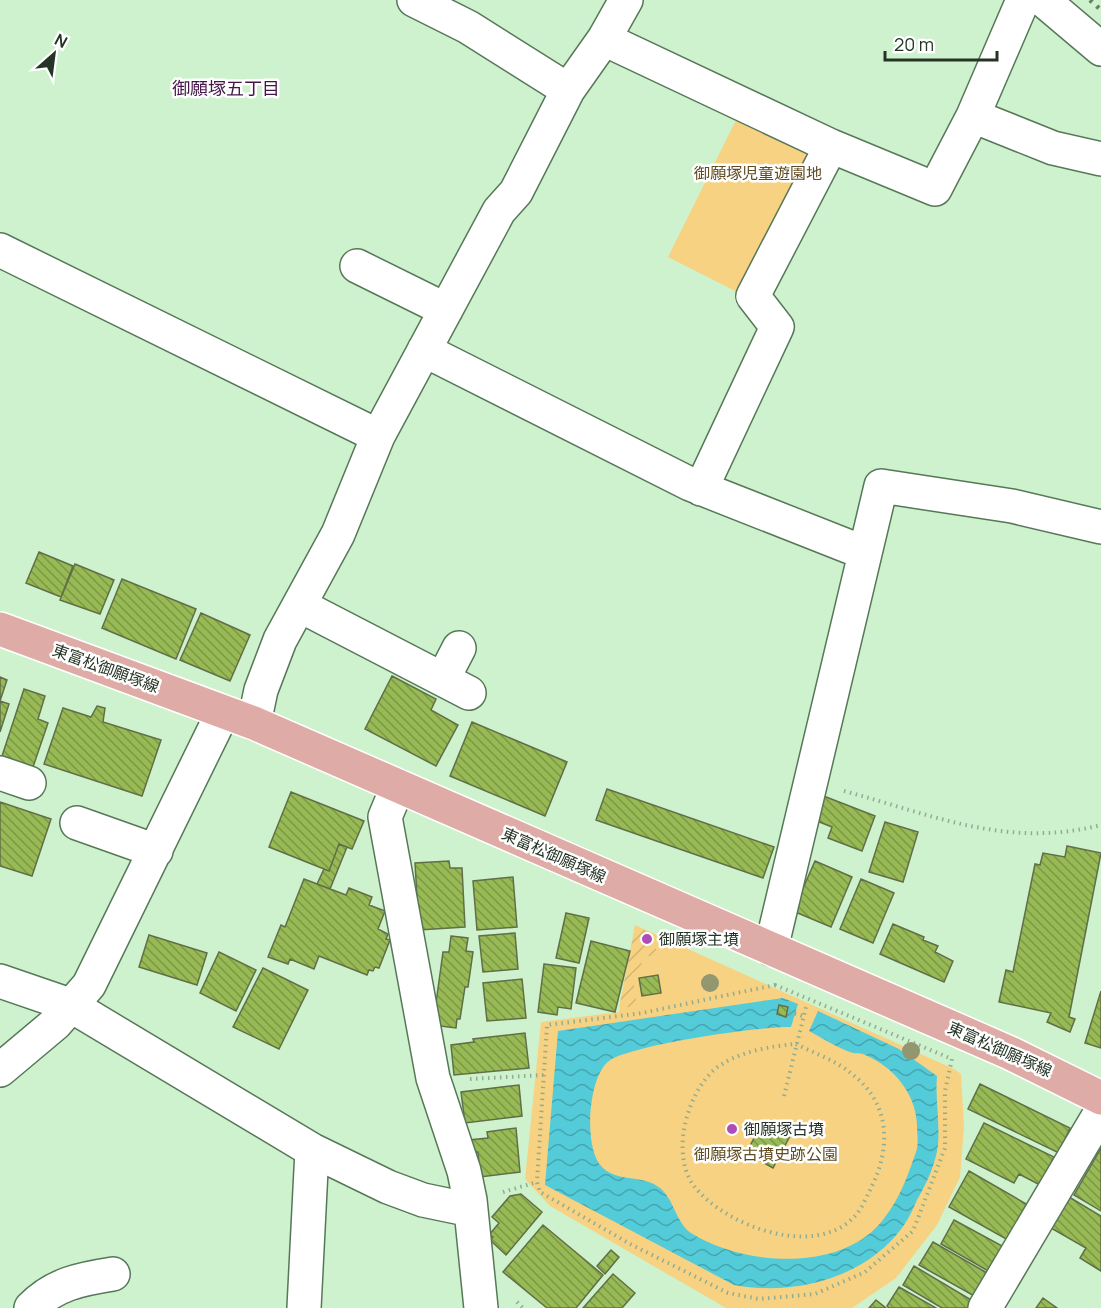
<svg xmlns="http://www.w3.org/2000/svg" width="1101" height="1308" font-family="Manrope,'Noto Sans JP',sans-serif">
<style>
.park{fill:#f7d283}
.garden{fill:url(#garden-furrows)}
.water{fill:url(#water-waves)}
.building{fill:url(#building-back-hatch);stroke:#606f47;stroke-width:1.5}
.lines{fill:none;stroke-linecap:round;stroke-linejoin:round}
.minor-casing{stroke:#577858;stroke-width:36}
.major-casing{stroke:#fff;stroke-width:36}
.path{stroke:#91ad91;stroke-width:4;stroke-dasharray:1.5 4.5;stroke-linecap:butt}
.minor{stroke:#fff;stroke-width:33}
.major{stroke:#dfaba7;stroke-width:33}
.rail{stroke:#687f68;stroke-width:4.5;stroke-dasharray:3 6;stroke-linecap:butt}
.tree{fill:#92976f}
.poi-dot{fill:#ae4db5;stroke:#fff;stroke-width:2}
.labels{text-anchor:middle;stroke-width:5;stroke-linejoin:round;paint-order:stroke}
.park-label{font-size:16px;fill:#604c21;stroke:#fff}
.street-label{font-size:16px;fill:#263426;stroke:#fff}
.poi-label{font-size:16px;fill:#263426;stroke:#fff;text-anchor:start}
.neighbourhood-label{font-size:18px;fill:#451749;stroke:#fff}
</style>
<defs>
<pattern id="garden-furrows" width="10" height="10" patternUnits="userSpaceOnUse" patternTransform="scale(1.5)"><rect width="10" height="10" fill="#f7d283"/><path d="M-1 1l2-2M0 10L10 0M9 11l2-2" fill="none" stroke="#d4b571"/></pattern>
<pattern id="water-waves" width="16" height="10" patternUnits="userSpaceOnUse" patternTransform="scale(1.5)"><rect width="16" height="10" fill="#53cbd8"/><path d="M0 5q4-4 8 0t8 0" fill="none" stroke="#45a6af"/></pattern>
<pattern id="building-back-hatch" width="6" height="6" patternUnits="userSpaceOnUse" patternTransform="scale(1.5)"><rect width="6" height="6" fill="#98ba55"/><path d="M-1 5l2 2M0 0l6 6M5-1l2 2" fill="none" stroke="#7c9846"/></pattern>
</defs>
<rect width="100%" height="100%" fill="#cef2ce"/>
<path class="park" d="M 740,112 L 815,147 L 745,296 L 668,257 Z
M 635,925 L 954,1069 L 961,1074 L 964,1127 L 960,1177 L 937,1225 L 896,1278 L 852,1308 L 726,1308 L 550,1206 L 525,1179 L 541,1022 L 619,1012 Z"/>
<path class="garden" d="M 635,927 L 650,932 L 658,955 L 641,957 L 642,972 L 632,973 L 637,1006 L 619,1008 Z"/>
<path class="water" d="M 783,998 L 798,1004 L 791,1027 C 761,1026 630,1045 609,1061 C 588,1076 583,1149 602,1167 C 618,1183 643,1174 660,1188 C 674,1199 676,1223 691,1233 C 743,1266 845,1274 885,1217 C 900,1198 908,1175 916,1152 C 919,1144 917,1134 917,1125 C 916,1093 893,1066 863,1054 C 859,1053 854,1054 850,1052 C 836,1047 822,1038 809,1031 L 818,1011 L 899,1049 L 937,1076 C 935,1099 940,1122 938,1145 C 936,1163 926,1185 917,1200 C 913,1209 908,1220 902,1228 C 864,1279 793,1296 734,1285 L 545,1185 L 558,1031 Z"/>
<path class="building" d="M 39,552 L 73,566 L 61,597 L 26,583 Z
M 75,564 L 114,580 L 100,614 L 60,600 Z
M 122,579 L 196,609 L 176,659 L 102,628 Z
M 201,613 L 250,635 L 230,681 L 180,660 Z
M 392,676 L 436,699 L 431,710 L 458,725 L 436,766 L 365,729 Z
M 0,677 L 7,680 L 0,701 Z
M 24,689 L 45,696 L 38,719 L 48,723 L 33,767 L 2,756 Z
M 0,701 L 9,704 L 0,732 Z
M 97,706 L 105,708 L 103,722 L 161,740 L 142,796 L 44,764 L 63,708 L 91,717 Z
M 472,722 L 567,762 L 545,816 L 450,776 Z
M 607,789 L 774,847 L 763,878 L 596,820 Z
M 291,792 L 364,821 L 352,849 L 339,844 L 329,871 L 269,847 Z
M 821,795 L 875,816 L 862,851 L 828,838 L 832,827 L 812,819 Z
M 0,802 L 51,819 L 32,876 L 0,866 Z
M 885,822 L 918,832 L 903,882 L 869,872 Z
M 339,844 L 347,847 L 330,889 L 317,884 L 324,869 L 329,871 Z
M 1067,846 L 1101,853 L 1069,1017 L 1075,1019 L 1070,1032 L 1047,1022 L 1051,1013 L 999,1002 L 1006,970 L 1013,972 L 1035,864 L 1040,865 L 1043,853 L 1065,857 Z
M 449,861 L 450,868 L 462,868 L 465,927 L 419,930 L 415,863 Z
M 815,861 L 852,877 L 831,927 L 793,911 Z
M 513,877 L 517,927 L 477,930 L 473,881 Z
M 304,879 L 346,895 L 349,888 L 372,897 L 369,905 L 385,911 L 378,929 L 388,934 L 386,939 L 390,940 L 379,968 L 375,967 L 373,971 L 369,970 L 367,975 L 319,956 L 314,969 L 290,959 L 288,964 L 268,957 L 281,925 L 285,927 Z
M 861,879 L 894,893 L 873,943 L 840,929 Z
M 566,913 L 589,918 L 579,963 L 556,958 Z
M 893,924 L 924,937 L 923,940 L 938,946 L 935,952 L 953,961 L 944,982 L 880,954 Z
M 515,933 L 518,969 L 483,972 L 479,936 Z
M 149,935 L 207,953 L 197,985 L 139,967 Z
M 451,936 L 468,938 L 466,951 L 473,952 L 468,987 L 465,987 L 460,1019 L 457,1019 L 456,1028 L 433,1025 L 443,952 L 449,952 Z
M 591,941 L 630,951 L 615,1012 L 576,1003 Z
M 219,952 L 256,970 L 236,1011 L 200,993 Z
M 544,964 L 576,968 L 571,1009 L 558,1007 L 557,1015 L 538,1012 Z
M 263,968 L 308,990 L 279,1049 L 233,1027 Z
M 658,975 L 661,993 L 642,996 L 639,978 Z
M 522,979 L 526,1018 L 487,1021 L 483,983 Z
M 1101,991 L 1101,1048 L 1085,1043 Z
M 779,1005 L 788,1007 L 786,1017 L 777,1014 Z
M 525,1033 L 529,1068 L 454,1075 L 451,1045 L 474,1042 L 473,1039 Z
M 980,1084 L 1070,1128 L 1059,1153 L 968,1109 Z
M 519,1085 L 522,1116 L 465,1123 L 461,1092 Z
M 771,1120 L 787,1128 L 784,1133 L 790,1136 L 773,1168 L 746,1153 L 763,1122 L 768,1125 Z
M 984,1123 L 1054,1157 L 1040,1185 L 1019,1174 L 1014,1183 L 966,1159 Z
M 516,1128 L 520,1172 L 480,1177 L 478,1152 L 471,1153 L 469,1140 L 488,1138 L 487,1132 Z
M 1101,1148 L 1101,1211 L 1074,1195 Z
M 969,1171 L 1028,1205 L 1008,1240 L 949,1207 Z
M 521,1194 L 542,1212 L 506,1255 L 490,1240 L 493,1237 L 489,1235 L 499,1223 L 492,1217 L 510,1196 Z
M 1069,1197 L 1101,1216 L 1101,1271 L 1080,1258 L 1086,1248 L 1051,1228 Z
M 954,1220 L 1004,1247 L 990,1272 L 941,1244 Z
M 543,1225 L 603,1275 L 576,1308 L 547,1308 L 503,1272 Z
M 933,1242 L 989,1274 L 976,1297 L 919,1265 Z
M 611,1250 L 619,1257 L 605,1274 L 597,1266 Z
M 914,1266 L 973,1301 L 968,1308 L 942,1308 L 903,1285 Z
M 613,1274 L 635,1293 L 622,1308 L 583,1308 Z
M 899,1287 L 936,1308 L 889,1308 L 887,1306 Z
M 1043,1298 L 1057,1308 L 1036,1308 Z
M 876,1300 L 886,1308 L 869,1308 Z"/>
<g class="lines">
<g class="minor-casing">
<path id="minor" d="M 414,0 L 468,27 L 568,90
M 1043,0 L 1101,49
M 604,39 L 831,146 L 935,189 L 973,116 L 1023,0
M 973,116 L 1053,148 L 1101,159
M 0,250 L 378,436
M 357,266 L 446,310
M 424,350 L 690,484 L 865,553
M 701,489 L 777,327 L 753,296 L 831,146
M 301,606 L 469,693
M 443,679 L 459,648
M 254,723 L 261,690 L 280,640 L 338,534 L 378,436 L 499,211 L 516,192 L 568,90 L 604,39 L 626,0
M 0,773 L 29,783
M 398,786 L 385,817 L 433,1078 L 464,1171 L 470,1200 L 481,1308
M 77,823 L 156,851
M 771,949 L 881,486 L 1012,506 L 1101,527
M 0,981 L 70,1005 L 312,1150 L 388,1187 L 423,1200 L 471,1210
M 0,1070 L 56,1023 L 89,985 L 223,712
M 31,1308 C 54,1284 81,1279 113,1274
M 304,1308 L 312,1150
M 985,1308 L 1101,1112"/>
</g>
<g class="major-casing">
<path id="major" d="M 0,629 L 254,723 L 1010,1053 L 1101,1098"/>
</g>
<path class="path" d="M 844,791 C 933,815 1007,849 1101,825
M 775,985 L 952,1059 L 945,1091 L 945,1148 L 913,1231 L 865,1272 L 815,1294 L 759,1299 L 728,1293 L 632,1245 L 540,1192 L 537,1182 L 547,1025 L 642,1013 Z
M 789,1012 L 803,1016
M 796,1044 C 814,1053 837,1061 852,1074 C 891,1104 891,1148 871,1188 C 866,1198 861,1211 852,1219 C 811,1258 724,1225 694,1186 C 670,1154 687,1093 715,1069 C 736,1052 771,1046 796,1044 Z
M 470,1079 L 544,1075
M 784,1096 L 807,1003
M 503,1192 L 537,1182
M 517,1302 L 523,1308"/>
<use href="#minor" class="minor"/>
<use href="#major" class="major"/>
<path class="rail" d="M 1090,0 L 1101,10"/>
</g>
<g class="tree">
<circle cx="710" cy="983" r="9"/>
<circle cx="911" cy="1051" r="9"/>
</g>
<g class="poi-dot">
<circle cx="647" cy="939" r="6"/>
<circle cx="732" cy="1129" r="6"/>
</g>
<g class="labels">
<g class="park-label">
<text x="758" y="179">御願塚児童遊園地</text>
<text x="766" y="1160">御願塚古墳史跡公園</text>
</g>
<g class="street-label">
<text transform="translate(106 668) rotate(20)" y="6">東富松御願塚線</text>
<text transform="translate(554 855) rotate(24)" y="6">東富松御願塚線</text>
<text transform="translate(1000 1049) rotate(24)" y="6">東富松御願塚線</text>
</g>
<g class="poi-label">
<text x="659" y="945">御願塚主墳</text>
<text x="744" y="1135">御願塚古墳</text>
</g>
<g class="neighbourhood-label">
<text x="226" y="95">御願塚五丁目</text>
</g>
</g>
<g transform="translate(54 54) rotate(28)" stroke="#ffffff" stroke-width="4.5" paint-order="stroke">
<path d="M0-4.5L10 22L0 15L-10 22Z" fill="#263426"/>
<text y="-9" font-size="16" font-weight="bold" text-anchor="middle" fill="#263426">N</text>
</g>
<path d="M885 51v9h112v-9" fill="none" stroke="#263426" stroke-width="3"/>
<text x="894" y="51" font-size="18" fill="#263426" stroke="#ffffff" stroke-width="4.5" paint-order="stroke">20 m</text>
</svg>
